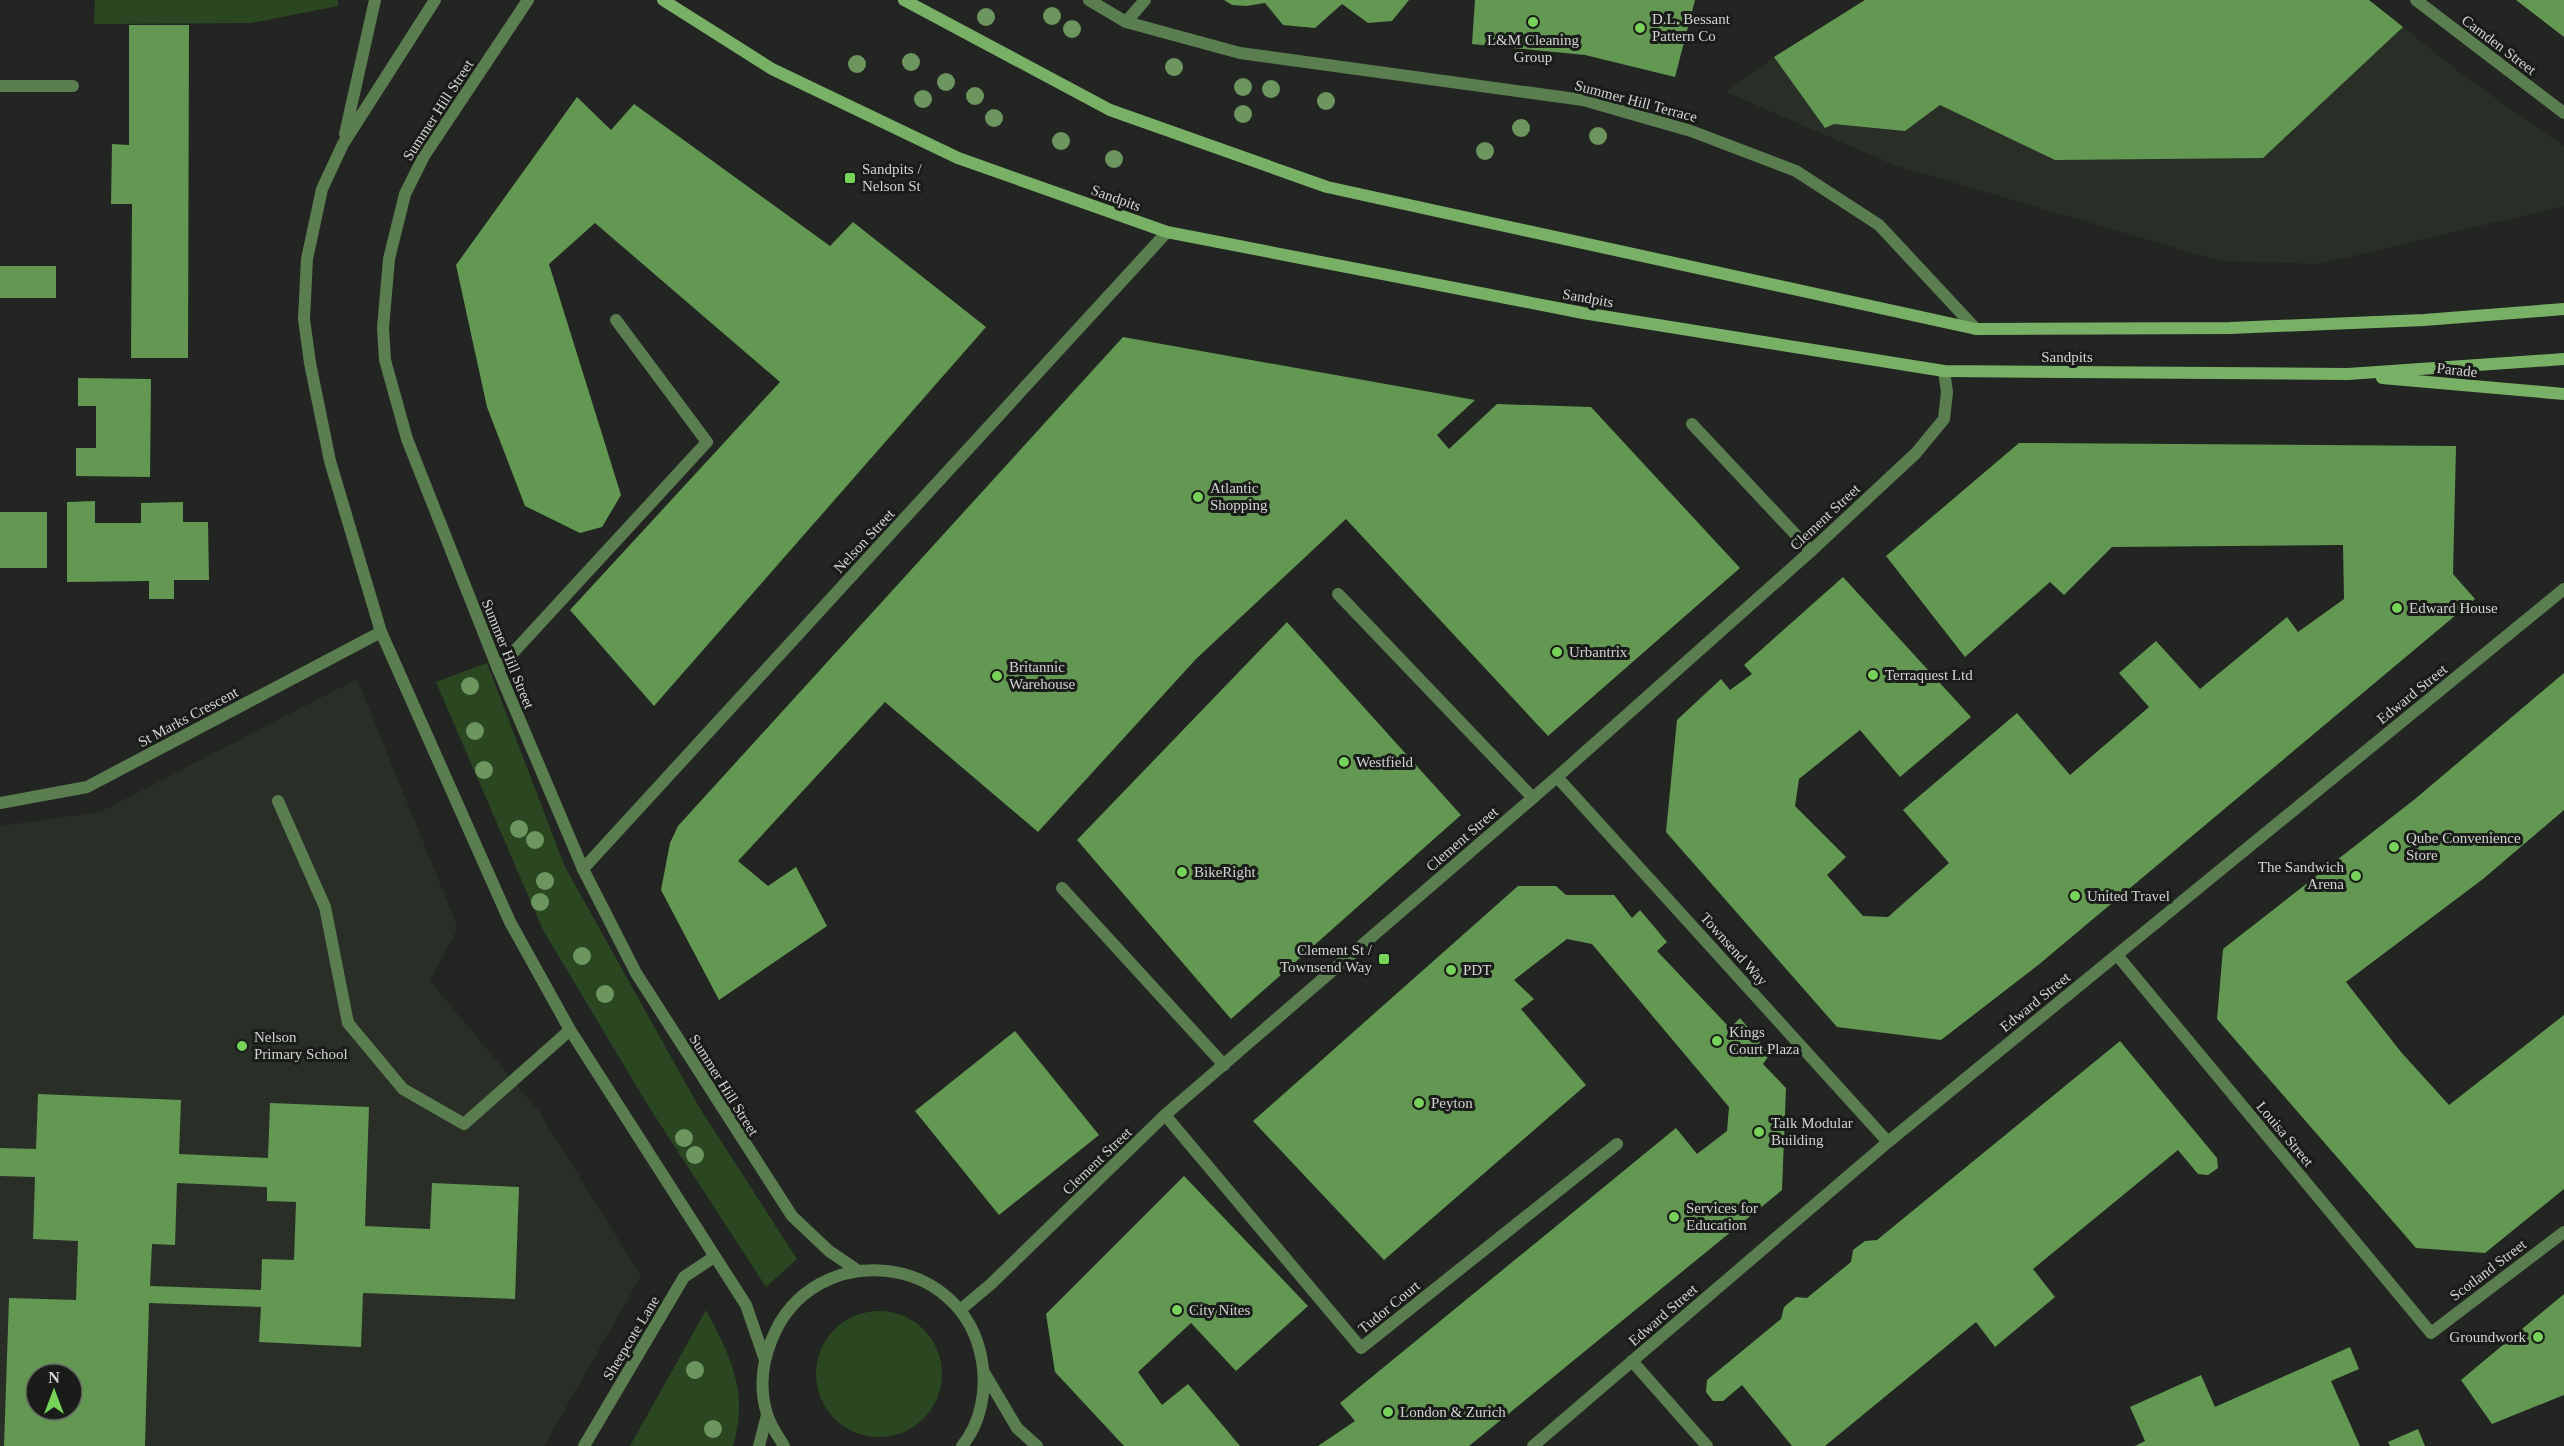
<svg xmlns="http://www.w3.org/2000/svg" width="2564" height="1446" font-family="'Times New Roman',serif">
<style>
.built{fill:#292f27;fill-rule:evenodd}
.green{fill:#2a4721}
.building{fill:#629851;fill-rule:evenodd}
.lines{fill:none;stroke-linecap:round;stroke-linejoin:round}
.service{stroke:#5a7e50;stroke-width:12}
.minor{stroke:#5a7e50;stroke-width:12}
.tertiary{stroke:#5a7e50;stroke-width:12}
.secondary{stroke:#78b166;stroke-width:12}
.tree{fill:#6c955f}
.poi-dot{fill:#77d259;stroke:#191c18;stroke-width:2}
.labels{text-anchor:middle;stroke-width:6;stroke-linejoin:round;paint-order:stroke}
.poi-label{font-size:15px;fill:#d2d4d2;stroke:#191c18;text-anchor:start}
.street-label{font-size:15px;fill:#d2d4d2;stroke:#191c18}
</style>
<rect width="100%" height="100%" fill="#232522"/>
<path class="built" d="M 1865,0 L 2369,0 L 2468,79 L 2564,146 L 2564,206 L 2319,264 L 2220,261 L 1894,165 L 1726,92 L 1774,57 Z
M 357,679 L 458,928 L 430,981 L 538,1110 L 641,1276 L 544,1446 L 0,1446 L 0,826 L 100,812 ZM 36,1374 L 72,1374 L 72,1410 L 36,1410 Z"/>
<path class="green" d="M 95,0 L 338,0 L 338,6 L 251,23 L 94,24 Z
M 487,663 L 565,867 L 699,1107 L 797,1259 L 766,1287 L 649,1107 L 543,930 L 436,682 Z
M 706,1310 C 731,1358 749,1391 733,1446 L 630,1446 Z
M816 1374a63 63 0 1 1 126 0a63 63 0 1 1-126 0Z"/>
<path class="building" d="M 1224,0 L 1409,0 L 1392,21 L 1368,23 L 1342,4 L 1315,28 L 1283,25 L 1265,3 L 1246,6 L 1232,5 Z
M 1475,0 L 1695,0 L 1675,77 L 1585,55 L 1472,44 Z
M 1865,0 L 2369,0 L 2403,27 L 2263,158 L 2055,160 L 1940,105 L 1905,131 L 1834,124 L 1825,128 L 1774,57 Z
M 2516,0 L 2564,0 L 2564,37 Z
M 129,25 L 189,25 L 188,358 L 131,358 L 132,204 L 111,204 L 112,144 L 129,145 Z
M 577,97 L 611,130 L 634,104 L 830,246 L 853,222 L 986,327 L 654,706 L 570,610 L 780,382 L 595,223 L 549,264 L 621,495 L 602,527 L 580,533 L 525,506 L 487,407 L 456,265 Z
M 0,266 L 56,266 L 56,298 L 0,298 Z
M 1123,337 L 1475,400 L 1437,435 L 1449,449 L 1497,404 L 1591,407 L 1740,568 L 1548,736 L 1346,519 L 1196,659 L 1038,832 L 885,702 L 738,861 L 768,886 L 796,867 L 827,926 L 719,1000 L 661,890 L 670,843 L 678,826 Z
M 78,378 L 151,379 L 150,477 L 76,476 L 76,448 L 96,448 L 96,406 L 78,406 Z
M 2019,443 L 2456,446 L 2453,574 L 2475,599 L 2037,966 L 1941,1040 L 1837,1027 L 1666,832 L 1677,720 L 1721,679 L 1730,690 L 1752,674 L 1744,665 L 1843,577 L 1971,717 L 1900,777 L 1860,730 L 1799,779 L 1795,806 L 1846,857 L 1827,875 L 1863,916 L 1888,917 L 1949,863 L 1903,810 L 2017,713 L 2070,775 L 2149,707 L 2119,673 L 2156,641 L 2200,689 L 2287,617 L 2298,632 L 2344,599 L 2343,545 L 2112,547 L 2064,595 L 2050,582 L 1965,657 L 1886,556 Z
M 95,501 L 95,523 L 141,523 L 141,503 L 183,502 L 183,522 L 208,522 L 209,580 L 174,580 L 174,599 L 149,599 L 149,581 L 67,582 L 67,502 Z
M 0,512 L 47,512 L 47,568 L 0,568 Z
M 1287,622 L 1461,815 L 1231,1019 L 1077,840 Z
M 2564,673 L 2564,810 L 2483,879 L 2346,982 L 2401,1052 L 2449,1105 L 2564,1015 L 2564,1189 L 2485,1253 L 2416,1248 L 2217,1019 L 2223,949 L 2415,799 Z
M 1518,886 L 1556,886 L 1566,895 L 1614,895 L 1632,918 L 1640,910 L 1667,942 L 1657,951 L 1730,1028 L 1740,1018 L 1770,1054 L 1763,1064 L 1786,1088 L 1782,1190 L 1469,1446 L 1318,1446 L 1355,1421 L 1340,1403 L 1676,1128 L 1697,1154 L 1727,1131 L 1729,1107 L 1592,944 L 1567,939 L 1514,980 L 1534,999 L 1521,1009 L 1586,1085 L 1384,1260 L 1253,1121 Z
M 1015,1031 L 1099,1135 L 999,1215 L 915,1111 Z
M 2120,1041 L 2217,1158 L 2218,1168 L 2208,1175 L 2198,1174 L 2178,1150 L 2033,1269 L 2055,1297 L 1995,1347 L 1976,1322 L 1825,1446 L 1792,1446 L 1742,1385 L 1723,1401 L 1713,1401 L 1706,1392 L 1707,1380 L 1781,1319 L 1784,1307 L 1796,1297 L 1807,1298 L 1851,1262 L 1853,1250 L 1865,1241 L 1877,1240 Z
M 38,1094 L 181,1100 L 179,1154 L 268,1158 L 270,1103 L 369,1107 L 365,1226 L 430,1229 L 432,1183 L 519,1187 L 515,1299 L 363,1293 L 361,1347 L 259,1342 L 261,1307 L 149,1303 L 145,1446 L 4,1446 L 9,1298 L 76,1300 L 78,1241 L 33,1239 L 35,1177 L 0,1176 L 0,1148 L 36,1149 ZM 177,1183 L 267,1187 L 267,1201 L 296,1202 L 294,1260 L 262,1259 L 261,1290 L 150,1286 L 152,1244 L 175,1245 ZM 36,1374 L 72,1374 L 72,1410 L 36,1410 Z
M 1184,1176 L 1308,1306 L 1236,1371 L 1191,1323 L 1138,1372 L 1162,1405 L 1188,1384 L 1240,1446 L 1124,1446 L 1055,1372 L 1046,1314 Z
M 2564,1294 L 2564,1395 L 2492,1424 L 2461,1380 Z
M 2350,1347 L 2359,1369 L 2331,1381 L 2360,1446 L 2135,1446 L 2145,1441 L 2130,1407 L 2201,1375 L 2215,1407 Z
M 2418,1429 L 2425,1446 L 2390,1446 L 2388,1442 Z"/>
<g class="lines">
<path class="service" d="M 0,86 L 73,86
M 1692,424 L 1811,551
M 1338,594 L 1533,798
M 498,669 L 707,442 L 616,320
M 278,801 L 325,907 L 348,1023 L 403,1089 L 464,1124 L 570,1030
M 1062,888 L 1224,1065
M 1165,1115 L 1361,1348 L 1617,1144
M 1632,1361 L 1707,1446
M 584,1446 L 684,1277 L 714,1257"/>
<path class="minor" d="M 1089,0 L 1126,22 L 1240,53 L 1583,100 L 1691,131 L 1796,171 L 1879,225 L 1976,329
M 2416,0 L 2564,113
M 1126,22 L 1145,0
M 1557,777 L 1888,1142
M 0,803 L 87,787 L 381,632
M 583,869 L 1167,232
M 2117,955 L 2431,1333 L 2564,1232
M 960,1310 L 991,1284 L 1165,1115 L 1557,777 L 1811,551 L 1916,453 L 1944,419 L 1947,392 L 1944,371
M 985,1374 L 1017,1428 L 1037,1446
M 1533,1446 L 1888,1142 L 2564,589"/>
<path class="tertiary" d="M 435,0 L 343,144 L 322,189 L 307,259 L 304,319 L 310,363 L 330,461 L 381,632 L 510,922 L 570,1030 L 746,1305 L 764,1357
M 528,0 L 424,156 L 405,194 L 389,259 L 383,328 L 385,360 L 407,439 L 498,669 L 583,869 L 636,973 L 792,1216 L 829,1251 L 857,1270
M 345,134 L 375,0
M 759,1446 L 767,1415
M 784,1446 C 778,1436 770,1425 767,1414 C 759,1388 762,1363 772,1339 C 813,1237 964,1252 982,1361 C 987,1390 981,1423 962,1446"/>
<path class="secondary" d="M 663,0 L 772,69 L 958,158 L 1167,232 L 1583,313 L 1944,371 L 2348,374 L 2564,359
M 904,0 L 1110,110 L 1327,187 L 1976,329 L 2230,328 L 2424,320 L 2564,309
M 2382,378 L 2564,394"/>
</g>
<g class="tree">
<circle cx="1052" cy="16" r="9"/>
<circle cx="986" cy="17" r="9"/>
<circle cx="1072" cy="29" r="9"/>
<circle cx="911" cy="62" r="9"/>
<circle cx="857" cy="64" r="9"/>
<circle cx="1174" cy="67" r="9"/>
<circle cx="946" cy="82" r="9"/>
<circle cx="1243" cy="87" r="9"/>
<circle cx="1271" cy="89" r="9"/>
<circle cx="975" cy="96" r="9"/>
<circle cx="923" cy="99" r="9"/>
<circle cx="1326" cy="101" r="9"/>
<circle cx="1243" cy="114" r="9"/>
<circle cx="994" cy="118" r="9"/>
<circle cx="1521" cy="128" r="9"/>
<circle cx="1598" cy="136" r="9"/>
<circle cx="1061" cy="141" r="9"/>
<circle cx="1485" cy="151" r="9"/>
<circle cx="1114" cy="159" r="9"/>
<circle cx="470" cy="686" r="9"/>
<circle cx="475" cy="731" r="9"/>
<circle cx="484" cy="770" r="9"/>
<circle cx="519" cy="829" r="9"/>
<circle cx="535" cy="840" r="9"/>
<circle cx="545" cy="881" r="9"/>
<circle cx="540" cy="902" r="9"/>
<circle cx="582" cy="956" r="9"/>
<circle cx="605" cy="994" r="9"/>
<circle cx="684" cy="1138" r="9"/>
<circle cx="695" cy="1155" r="9"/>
<circle cx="695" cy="1370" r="9"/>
<circle cx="713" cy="1429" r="9"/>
</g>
<g class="poi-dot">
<circle cx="1533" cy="22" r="6"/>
<circle cx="1640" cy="28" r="6"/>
<rect x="844" y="172" width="12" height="12" rx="3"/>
<circle cx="1198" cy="497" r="6"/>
<circle cx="2397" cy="608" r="6"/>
<circle cx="1557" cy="652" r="6"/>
<circle cx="1873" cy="675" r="6"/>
<circle cx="997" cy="676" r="6"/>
<circle cx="1344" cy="762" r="6"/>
<circle cx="2394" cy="847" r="6"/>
<circle cx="1182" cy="872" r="6"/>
<circle cx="2356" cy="876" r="6"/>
<circle cx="2075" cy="896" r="6"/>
<rect x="1378" y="953" width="12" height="12" rx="3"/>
<circle cx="1451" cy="970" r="6"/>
<circle cx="1717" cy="1041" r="6"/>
<circle cx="242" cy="1046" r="6"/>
<circle cx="1419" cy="1103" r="6"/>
<circle cx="1759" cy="1132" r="6"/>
<circle cx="1674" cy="1217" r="6"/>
<circle cx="1177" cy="1310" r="6"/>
<circle cx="2538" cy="1337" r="6"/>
<circle cx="1388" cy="1412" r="6"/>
</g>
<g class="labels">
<g class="poi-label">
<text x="1652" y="24">D.L. Bessant<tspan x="1652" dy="17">Pattern Co</tspan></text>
<text x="1533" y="45" text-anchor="middle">L&amp;M Cleaning<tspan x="1533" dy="17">Group</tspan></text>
<text x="862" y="174">Sandpits /<tspan x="862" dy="17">Nelson St</tspan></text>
<text x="1210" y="493">Atlantic<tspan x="1210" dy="17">Shopping</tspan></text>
<text x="2409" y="613">Edward House</text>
<text x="1569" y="657">Urbantrix</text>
<text x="1009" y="672">Britannic<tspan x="1009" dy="17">Warehouse</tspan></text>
<text x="1885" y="680">Terraquest Ltd</text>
<text x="1356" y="767">Westfield</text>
<text x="2406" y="843">Qube Convenience<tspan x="2406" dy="17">Store</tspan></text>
<text x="2344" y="872" text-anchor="end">The Sandwich<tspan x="2344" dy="17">Arena</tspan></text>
<text x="1194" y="877">BikeRight</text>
<text x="2087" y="901">United Travel</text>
<text x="1372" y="955" text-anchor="end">Clement St /<tspan x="1372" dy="17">Townsend Way</tspan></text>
<text x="1463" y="975">PDT</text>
<text x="1729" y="1037">Kings<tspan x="1729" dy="17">Court Plaza</tspan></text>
<text x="254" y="1042">Nelson<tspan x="254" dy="17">Primary School</tspan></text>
<text x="1431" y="1108">Peyton</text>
<text x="1771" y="1128">Talk Modular<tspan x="1771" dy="17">Building</tspan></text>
<text x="1686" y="1213">Services for<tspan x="1686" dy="17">Education</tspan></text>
<text x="1189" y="1315">City Nites</text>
<text x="2526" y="1342" text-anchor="end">Groundwork</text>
<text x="1400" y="1417">London &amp; Zurich</text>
</g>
<g class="street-label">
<text transform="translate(2499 45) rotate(37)" y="5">Camden Street</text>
<text transform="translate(1636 101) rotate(15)" y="5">Summer Hill Terrace</text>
<text transform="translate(438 110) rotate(-57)" y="5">Summer Hill Street</text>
<text transform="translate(1116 198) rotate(20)" y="5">Sandpits</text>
<text transform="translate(1588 298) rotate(10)" y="5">Sandpits</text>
<text x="2067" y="362">Sandpits</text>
<text transform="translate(2457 370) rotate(6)" y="5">Parade</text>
<text transform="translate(1825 517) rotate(-43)" y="5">Clement Street</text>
<text transform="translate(864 541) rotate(-47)" y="5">Nelson Street</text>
<text transform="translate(508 654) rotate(68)" y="5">Summer Hill Street</text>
<text transform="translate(2412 694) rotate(-39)" y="5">Edward Street</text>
<text transform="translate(188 717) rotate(-28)" y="5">St Marks Crescent</text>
<text transform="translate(1462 839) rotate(-41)" y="5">Clement Street</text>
<text transform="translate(1734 949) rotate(48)" y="5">Townsend Way</text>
<text transform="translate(2035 1002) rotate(-39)" y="5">Edward Street</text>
<text transform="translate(724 1085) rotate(58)" y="5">Summer Hill Street</text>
<text transform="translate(2285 1134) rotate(50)" y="5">Louisa Street</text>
<text transform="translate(1097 1161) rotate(-44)" y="5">Clement Street</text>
<text transform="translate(2488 1270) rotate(-37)" y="5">Scotland Street</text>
<text transform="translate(1389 1307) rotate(-39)" y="5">Tudor Court</text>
<text transform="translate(1663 1315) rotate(-41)" y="5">Edward Street</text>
<text transform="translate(631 1338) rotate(-59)" y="5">Sheepcote Lane</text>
</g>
</g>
<g transform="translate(54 1392)"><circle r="28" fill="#191c18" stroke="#636662" stroke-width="1.5"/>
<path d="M0-4.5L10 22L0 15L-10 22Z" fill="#77d259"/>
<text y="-9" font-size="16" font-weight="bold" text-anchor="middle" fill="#d2d4d2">N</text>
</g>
</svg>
